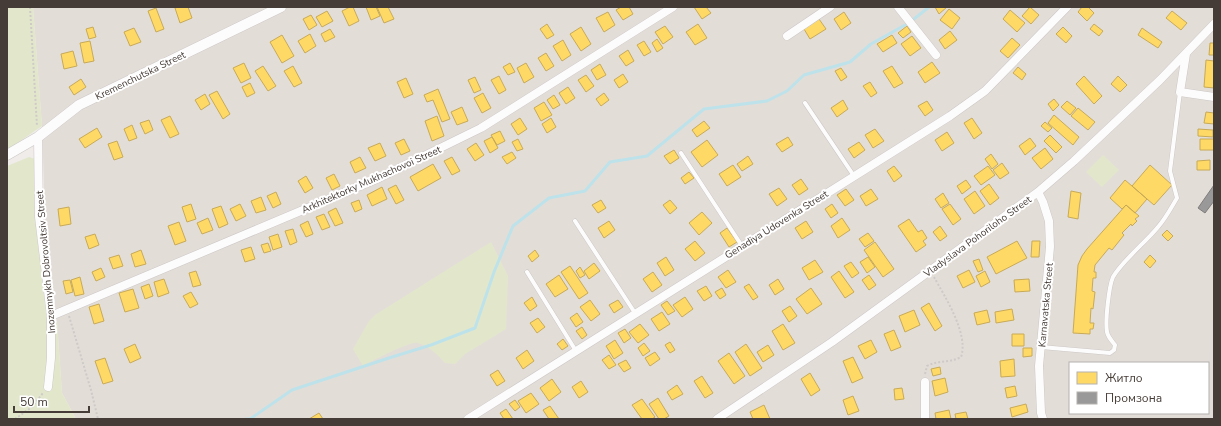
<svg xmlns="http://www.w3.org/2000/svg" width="1221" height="426" font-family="'Nunito Sans',sans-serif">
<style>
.residential{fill:#e3ddd8;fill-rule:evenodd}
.industrial{fill:#e1dcda}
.green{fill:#e2e7cc}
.homes{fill:#ffd966;stroke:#c7aa58}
.industry{fill:#999;stroke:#807d7c}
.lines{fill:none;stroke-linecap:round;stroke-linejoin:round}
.stream{stroke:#bde2ea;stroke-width:3}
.service-casing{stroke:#ccc8c6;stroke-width:5}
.minor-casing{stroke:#ccc8c6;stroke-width:9}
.tertiary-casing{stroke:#ccc8c6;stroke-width:11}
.path{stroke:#cecac7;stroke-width:2;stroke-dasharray:2 2;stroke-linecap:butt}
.service{stroke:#fdfcfc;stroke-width:4}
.minor{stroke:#fdfcfc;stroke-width:8}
.tertiary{stroke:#fdfcfc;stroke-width:10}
.labels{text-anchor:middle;stroke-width:4;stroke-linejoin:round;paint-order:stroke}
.street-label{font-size:10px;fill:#453c37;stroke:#fff}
</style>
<rect width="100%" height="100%" fill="#efecea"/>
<path class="residential" d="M 33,7 L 1214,7 L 1214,419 L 76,419 L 62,393 L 57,322 L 45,218 L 42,126 ZM 1070,363 L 1208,363 L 1208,413 L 1070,413 Z"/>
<path class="industrial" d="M 1214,304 L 1214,419 L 1202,419 L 1203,413 L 1208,413 L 1208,363 Z"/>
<path class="green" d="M 7,7 L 33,7 L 42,126 L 7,150 Z
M 1103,155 L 1119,170 L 1102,187 L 1086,172 Z
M 29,157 L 35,159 L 35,218 L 47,322 L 57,322 L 62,393 L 76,419 L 7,419 L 7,166 Z
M 491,242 L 508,276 L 506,329 L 465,354 L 455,364 L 445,363 C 438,355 429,346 418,343 C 410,341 372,361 363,366 L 353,349 L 369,321 L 375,315 Z"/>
<path class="homes" d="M 179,7 L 188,7 L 192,18 L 180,23 L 175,8 Z
M 350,7 L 353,7 L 359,21 L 349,26 L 342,11 Z
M 366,7 L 376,7 L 380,16 L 371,20 Z
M 377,7 L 388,7 L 394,19 L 384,23 Z
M 621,7 L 629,7 L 633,14 L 623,20 L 616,10 Z
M 694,7 L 706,7 L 711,13 L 702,19 Z
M 935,7 L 947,7 L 939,14 Z
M 1030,7 L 1039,15 L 1031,24 L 1022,16 Z
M 1082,7 L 1088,7 L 1094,13 L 1087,21 L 1078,12 Z
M 156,8 L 164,29 L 156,32 L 148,11 Z
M 949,9 L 960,18 L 952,29 L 940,20 Z
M 1010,10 L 1025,23 L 1017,32 L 1003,19 Z
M 327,11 L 333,21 L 322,27 L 316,17 Z
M 1172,11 L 1187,23 L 1181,30 L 1166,18 Z
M 608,12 L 615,25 L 604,32 L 596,18 Z
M 844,12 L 851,23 L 841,30 L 834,19 Z
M 311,15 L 317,25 L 309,30 L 303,19 Z
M 819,19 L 826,29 L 810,39 L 804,29 Z
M 547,24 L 554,35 L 547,39 L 540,29 Z
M 698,24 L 707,38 L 695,45 L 686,32 Z
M 1094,24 L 1103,31 L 1099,36 L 1090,29 Z
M 665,26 L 673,37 L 663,44 L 655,32 Z
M 907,26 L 911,32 L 903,38 L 898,33 Z
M 93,27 L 96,37 L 89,39 L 86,29 Z
M 581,27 L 591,44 L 581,51 L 570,34 Z
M 1063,27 L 1072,36 L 1066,43 L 1056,34 Z
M 134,28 L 141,42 L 130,46 L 124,32 Z
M 1142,28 L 1162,42 L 1158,48 L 1138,35 Z
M 330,29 L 335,37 L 325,42 L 321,34 Z
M 950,31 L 957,40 L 945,49 L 939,40 Z
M 310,34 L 316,46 L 305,53 L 298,41 Z
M 282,35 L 294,56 L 282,63 L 270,42 Z
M 892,35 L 897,43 L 883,52 L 877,44 Z
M 912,36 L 921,48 L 910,56 L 901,44 Z
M 1012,38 L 1020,45 L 1008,58 L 1000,51 Z
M 657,39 L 663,48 L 657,52 L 652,43 Z
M 563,40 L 571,55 L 562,61 L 553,46 Z
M 90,41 L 94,61 L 84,63 L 80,43 Z
M 644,41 L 651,52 L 644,56 L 637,45 Z
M 1210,43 L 1214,43 L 1214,55 L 1209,55 Z
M 628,50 L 634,61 L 626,66 L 619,56 Z
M 73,51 L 77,66 L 64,69 L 61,54 Z
M 546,53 L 554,66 L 546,71 L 538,58 Z
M 1206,60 L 1214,61 L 1214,88 L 1204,87 Z
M 932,62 L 940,73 L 925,83 L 918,72 Z
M 244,63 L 251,78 L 241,83 L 233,68 Z
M 510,63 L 515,72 L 508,75 L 503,67 Z
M 526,63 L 534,77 L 524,83 L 517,68 Z
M 600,64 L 606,75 L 597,80 L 591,70 Z
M 263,66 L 276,86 L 268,91 L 255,71 Z
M 293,66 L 302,83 L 294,87 L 284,71 Z
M 892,66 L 903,83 L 894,88 L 883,71 Z
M 1018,67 L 1026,74 L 1022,80 L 1013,73 Z
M 841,68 L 847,77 L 841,81 L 835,71 Z
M 623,74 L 628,82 L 619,88 L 614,80 Z
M 586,75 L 594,86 L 586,92 L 578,80 Z
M 499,76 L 506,90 L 499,94 L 491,80 Z
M 1084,76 L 1102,96 L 1094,104 L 1076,84 Z
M 1118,76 L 1127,85 L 1120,92 L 1111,84 Z
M 475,77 L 481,90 L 474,93 L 468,80 Z
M 406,78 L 413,94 L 404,98 L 397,82 Z
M 81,79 L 86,87 L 74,95 L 69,87 Z
M 870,82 L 877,93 L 871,97 L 863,86 Z
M 250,83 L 255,93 L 247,97 L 242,87 Z
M 568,87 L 575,98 L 566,104 L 559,93 Z
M 438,89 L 450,119 L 442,122 L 433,100 L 427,102 L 424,95 Z
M 217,91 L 230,114 L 223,119 L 209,95 Z
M 483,93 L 491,108 L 482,113 L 474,98 Z
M 604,93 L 609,100 L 601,106 L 596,99 Z
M 205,94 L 210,104 L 201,110 L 195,100 Z
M 554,95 L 560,105 L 553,109 L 547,100 Z
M 1054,99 L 1059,105 L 1053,111 L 1048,104 Z
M 843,100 L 848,109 L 837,117 L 831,108 Z
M 927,101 L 933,110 L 925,116 L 918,106 Z
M 1067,101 L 1076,108 L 1070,115 L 1061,107 Z
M 544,102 L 552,115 L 541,121 L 534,108 Z
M 462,107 L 468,121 L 457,125 L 451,112 Z
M 1078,108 L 1095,122 L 1088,130 L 1071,116 Z
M 1206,112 L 1214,113 L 1214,124 L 1204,123 Z
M 1054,115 L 1079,137 L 1073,145 L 1048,123 Z
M 170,116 L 179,134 L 170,138 L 161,120 Z
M 437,116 L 444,136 L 432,141 L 425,121 Z
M 520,118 L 527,129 L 518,135 L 511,124 Z
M 551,118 L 556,127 L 547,133 L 542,124 Z
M 972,118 L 982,133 L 974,139 L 964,123 Z
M 149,120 L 153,130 L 145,134 L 140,123 Z
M 704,121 L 710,128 L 697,137 L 692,130 Z
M 1045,122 L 1052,128 L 1048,132 L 1041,126 Z
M 132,125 L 137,138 L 129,141 L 124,129 Z
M 97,128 L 102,137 L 85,148 L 79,139 Z
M 875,129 L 884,141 L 873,148 L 865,135 Z
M 1198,129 L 1213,130 L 1213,137 L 1198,136 Z
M 500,131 L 505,141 L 497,145 L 491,135 Z
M 947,132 L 954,143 L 942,151 L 935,140 Z
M 1050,135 L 1062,147 L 1056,153 L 1044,141 Z
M 492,137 L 498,148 L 490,153 L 484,141 Z
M 788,137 L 793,145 L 782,152 L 776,144 Z
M 1030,138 L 1036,146 L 1025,155 L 1019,146 Z
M 404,139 L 410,151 L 401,155 L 395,143 Z
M 518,139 L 523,149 L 517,151 L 512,142 Z
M 1200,139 L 1214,139 L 1214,150 L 1200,150 Z
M 707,140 L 718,155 L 702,167 L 691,152 Z
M 117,141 L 123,157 L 114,160 L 108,144 Z
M 859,142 L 865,150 L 854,158 L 848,149 Z
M 380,143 L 386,156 L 375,161 L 368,148 Z
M 476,143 L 484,155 L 475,161 L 467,149 Z
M 1045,148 L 1053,159 L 1041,169 L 1032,158 Z
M 674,150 L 679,158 L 670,164 L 664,156 Z
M 512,152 L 516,158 L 507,164 L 502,157 Z
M 991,154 L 998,164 L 992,169 L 985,159 Z
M 748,156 L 753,164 L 742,171 L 737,164 Z
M 360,157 L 366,168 L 355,173 L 350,162 Z
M 452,157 L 460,171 L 452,175 L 444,161 Z
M 1210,160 L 1210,170 L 1197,170 L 1197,161 Z
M 1002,163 L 1009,173 L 1000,179 L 993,170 Z
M 433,164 L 441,178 L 418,191 L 410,177 Z
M 733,165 L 741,177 L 727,186 L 719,174 Z
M 1150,165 L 1172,185 L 1154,205 L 1132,186 Z
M 894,166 L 902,176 L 894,182 L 887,171 Z
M 988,166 L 995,175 L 981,185 L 974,176 Z
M 689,172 L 694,178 L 685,184 L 681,178 Z
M 334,174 L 340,186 L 332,190 L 326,178 Z
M 306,176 L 313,188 L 305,193 L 298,181 Z
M 801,179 L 808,189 L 799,195 L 792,185 Z
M 966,180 L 971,187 L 962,194 L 957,186 Z
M 1125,180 L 1147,199 L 1135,213 L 1126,205 L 1122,209 L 1110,198 Z
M 989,184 L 999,198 L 990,205 L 980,191 Z
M 396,185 L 404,200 L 396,204 L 388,189 Z
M 382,187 L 387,199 L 372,206 L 367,195 Z
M 779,188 L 787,199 L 777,206 L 769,194 Z
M 846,189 L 854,200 L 845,206 L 837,195 Z
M 871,189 L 878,199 L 866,206 L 860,196 Z
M 975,191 L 985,206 L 974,214 L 964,199 Z
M 1071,191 L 1081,193 L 1078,219 L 1068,217 Z
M 276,192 L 281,204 L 273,208 L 267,196 Z
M 943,193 L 949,203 L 941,208 L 935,199 Z
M 261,197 L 266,210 L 256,213 L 251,201 Z
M 359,200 L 362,209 L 355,212 L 351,203 Z
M 601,200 L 606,208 L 598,213 L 592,205 Z
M 670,200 L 677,208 L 670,214 L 663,205 Z
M 191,204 L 196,219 L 187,222 L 182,207 Z
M 240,204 L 246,216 L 236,221 L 230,209 Z
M 832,204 L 838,213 L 831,218 L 825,209 Z
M 950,204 L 961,219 L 953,225 L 942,209 Z
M 1126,205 L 1139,216 L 1135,219 L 1137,221 L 1132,226 L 1131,224 L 1122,233 L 1124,235 L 1112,250 L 1109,248 L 1095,265 L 1094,272 L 1096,272 L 1096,278 L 1093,278 L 1092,291 L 1095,292 L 1093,309 L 1091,308 L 1090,323 L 1094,323 L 1093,329 L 1090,329 L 1090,334 L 1073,333 L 1078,265 L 1082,256 L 1087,249 Z
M 221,206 L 228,224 L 219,228 L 212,209 Z
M 69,207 L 71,224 L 60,226 L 58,209 Z
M 336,208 L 343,223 L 335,226 L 328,212 Z
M 702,212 L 712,223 L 699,235 L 689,223 Z
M 324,214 L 330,227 L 322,230 L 316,217 Z
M 208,218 L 213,230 L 202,234 L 197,223 Z
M 842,218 L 850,230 L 838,238 L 831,226 Z
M 909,219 L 918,232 L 922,230 L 927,238 L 923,241 L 926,245 L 916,252 L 898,226 Z
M 308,221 L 313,234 L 306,237 L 300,225 Z
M 609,221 L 615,230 L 604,238 L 598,228 Z
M 806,221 L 813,232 L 802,239 L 795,228 Z
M 179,222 L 186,241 L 175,245 L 168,226 Z
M 940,226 L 947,236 L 940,241 L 933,232 Z
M 727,228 L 737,242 L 729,247 L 720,233 Z
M 293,229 L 297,242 L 290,245 L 285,231 Z
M 1167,230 L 1173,236 L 1168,241 L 1162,235 Z
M 868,233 L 874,241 L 865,247 L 859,239 Z
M 95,234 L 99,245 L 89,249 L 85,237 Z
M 278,234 L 282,247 L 273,250 L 269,237 Z
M 695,241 L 705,253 L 695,261 L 685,249 Z
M 1017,241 L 1027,258 L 996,274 L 987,257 Z
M 1032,241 L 1040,241 L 1039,257 L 1031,257 Z
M 875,242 L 894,269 L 883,277 L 864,250 Z
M 268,243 L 271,251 L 264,253 L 261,245 Z
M 251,247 L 255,259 L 245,262 L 241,250 Z
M 141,250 L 146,264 L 135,267 L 131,254 Z
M 535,250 L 539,256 L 532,262 L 528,256 Z
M 119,255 L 123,266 L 113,269 L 109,258 Z
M 1150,255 L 1156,261 L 1150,268 L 1144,262 Z
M 666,257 L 674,270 L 665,276 L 657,263 Z
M 868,257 L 875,267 L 867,273 L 860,262 Z
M 979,259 L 983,270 L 978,272 L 973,261 Z
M 815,260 L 823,272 L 809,280 L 802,268 Z
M 851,262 L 859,273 L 852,278 L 844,266 Z
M 594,263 L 600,271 L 589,279 L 584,271 Z
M 570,266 L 588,293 L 579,299 L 561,272 Z
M 580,267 L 585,275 L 580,278 L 576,271 Z
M 101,268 L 105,277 L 96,281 L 92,272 Z
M 728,270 L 736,282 L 726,288 L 718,277 Z
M 969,270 L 975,282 L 963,288 L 957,276 Z
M 196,271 L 201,285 L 193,287 L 189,273 Z
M 839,271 L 854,292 L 845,298 L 831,277 Z
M 985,271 L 990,282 L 981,287 L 976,276 Z
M 653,272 L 662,285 L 652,292 L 643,279 Z
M 559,275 L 568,289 L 555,297 L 546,284 Z
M 869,275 L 876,285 L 869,290 L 862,280 Z
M 80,277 L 84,294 L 75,296 L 71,280 Z
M 164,279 L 169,293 L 158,297 L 154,282 Z
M 778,279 L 784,289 L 775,295 L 769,285 Z
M 1029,279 L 1030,291 L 1015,292 L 1014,280 Z
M 70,280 L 73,292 L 66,294 L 63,281 Z
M 149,284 L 153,296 L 145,299 L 141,287 Z
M 749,284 L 758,297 L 753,300 L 744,287 Z
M 706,286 L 712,296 L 704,301 L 697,291 Z
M 722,288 L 726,295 L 720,299 L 715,292 Z
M 811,288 L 822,304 L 807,314 L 796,299 Z
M 133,289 L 139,308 L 125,312 L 119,293 Z
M 191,292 L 198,304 L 190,308 L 183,296 Z
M 532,297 L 537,306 L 530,311 L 524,303 Z
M 685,297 L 693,309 L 682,317 L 673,305 Z
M 590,300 L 600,314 L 591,321 L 580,307 Z
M 618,300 L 623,307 L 614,313 L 609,305 Z
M 667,301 L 675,311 L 668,315 L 661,305 Z
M 929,303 L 942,326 L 935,331 L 921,308 Z
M 99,304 L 104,321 L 94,324 L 89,307 Z
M 790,306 L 797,316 L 789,322 L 782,311 Z
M 1012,309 L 1014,320 L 996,323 L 995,312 Z
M 914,310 L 920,325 L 905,332 L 899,316 Z
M 987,310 L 990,322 L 977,325 L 974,313 Z
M 662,312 L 670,324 L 659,331 L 651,319 Z
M 577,313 L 583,322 L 576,327 L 570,318 Z
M 538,318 L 545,327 L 537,333 L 530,323 Z
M 640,324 L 649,335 L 638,343 L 629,332 Z
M 783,324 L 795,343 L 783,350 L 772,331 Z
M 582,327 L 587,335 L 582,339 L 576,331 Z
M 625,329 L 631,338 L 624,343 L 618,333 Z
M 894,330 L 901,347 L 891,351 L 884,334 Z
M 1012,334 L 1024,334 L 1024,346 L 1012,346 Z
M 563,339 L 568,346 L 562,350 L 557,344 Z
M 615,340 L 623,353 L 614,359 L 606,346 Z
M 871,340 L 877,352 L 865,359 L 858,346 Z
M 670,342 L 675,350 L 670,353 L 665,345 Z
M 644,343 L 650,351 L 643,356 L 638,348 Z
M 135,344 L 141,358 L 130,363 L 124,349 Z
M 746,344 L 762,368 L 750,376 L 735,352 Z
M 768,345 L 774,355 L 763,362 L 757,352 Z
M 1023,348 L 1032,348 L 1032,356 L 1023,357 Z
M 527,350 L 534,361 L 523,369 L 516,358 Z
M 655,352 L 660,359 L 650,366 L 645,358 Z
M 729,353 L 745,376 L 734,384 L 718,361 Z
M 609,355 L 616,365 L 609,369 L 602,360 Z
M 853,357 L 863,378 L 852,383 L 843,361 Z
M 105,358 L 113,381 L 103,384 L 95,361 Z
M 1014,359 L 1015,376 L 1001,377 L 1000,361 Z
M 626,360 L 631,368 L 624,372 L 618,364 Z
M 940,367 L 941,374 L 933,376 L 931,369 Z
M 498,370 L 505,381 L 497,386 L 490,375 Z
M 810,373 L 820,390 L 811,396 L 801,379 Z
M 702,376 L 713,393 L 705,398 L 694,381 Z
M 945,378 L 948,392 L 935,396 L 932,381 Z
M 552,379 L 561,392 L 549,401 L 540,388 Z
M 581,381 L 588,392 L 579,398 L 572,387 Z
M 677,385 L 683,394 L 672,400 L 667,392 Z
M 1015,386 L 1017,396 L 1007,398 L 1005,388 Z
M 902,388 L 904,399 L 895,400 L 894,389 Z
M 531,393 L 539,404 L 526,413 L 518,401 Z
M 853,396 L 859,411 L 848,415 L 843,400 Z
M 658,398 L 669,416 L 664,419 L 659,419 L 649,404 Z
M 642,399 L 655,417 L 652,419 L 642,419 L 632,405 Z
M 515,400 L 520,407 L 515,411 L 509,404 Z
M 1026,404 L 1028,412 L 1012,417 L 1010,408 Z
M 764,405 L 770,419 L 753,419 L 750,412 Z
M 550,406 L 559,419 L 549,419 L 543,410 Z
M 506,409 L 513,419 L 504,419 L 500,413 Z
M 949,410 L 951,419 L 936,419 L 935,413 Z
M 966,412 L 968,419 L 956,419 L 955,414 Z
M 319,413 L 323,419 L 309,419 Z"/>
<path class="industry" d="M 1214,185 L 1214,201 L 1205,213 L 1198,208 Z"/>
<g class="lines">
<path class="stream" d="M 914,19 L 929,7
M 246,419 L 250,419 L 292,390 L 392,357 L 431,345 L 475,328 L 494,272 L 513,226 L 549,198 L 585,191 L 610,162 L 647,156 L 704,109 L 767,101 L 787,91 L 804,75 L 850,62 L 871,44 L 905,25"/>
<g class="service-casing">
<path id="service" d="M 805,103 L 854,176
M 681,153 L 742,246
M 575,221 L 635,313
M 527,272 L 576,351
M 1041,347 L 1110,353 L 1114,350 L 1115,345 C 1112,341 1108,337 1107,332 C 1105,321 1109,286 1113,277 C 1122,261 1146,242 1158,227 C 1166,218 1171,208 1177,198 L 1170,171 L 1180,92"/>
</g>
<g class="minor-casing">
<path id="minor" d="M 898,7 L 936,55
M 787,36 L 830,7
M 1186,54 L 1180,92 L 1214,97
M 38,137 L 39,217 L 51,316 L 51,358 L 48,387
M 1038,192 L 1043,202 L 1049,221 L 1050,247 L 1039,366 L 1041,413 L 1043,419
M 51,316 L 379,178 L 481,128 L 673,7
M 468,419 L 950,116 L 985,91 L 1067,7
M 717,419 L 832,342 L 1038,192 L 1074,161 L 1160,80 L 1214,24
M 925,419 L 925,382"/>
</g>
<g class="tertiary-casing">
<path id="tertiary" d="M 7,155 L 38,137 L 79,105 L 281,7"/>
</g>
<path class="path" d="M 30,7 L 37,126
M 69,316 L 91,390 L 98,419
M 925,374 L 927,366 C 938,360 950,363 961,357 C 969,334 945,297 934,277
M 15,419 L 32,407 L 43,393"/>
<use href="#service" class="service"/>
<use href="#minor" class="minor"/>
<use href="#tertiary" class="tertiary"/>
</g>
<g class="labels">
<g class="street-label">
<text transform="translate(140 75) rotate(-26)" y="4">Kremenchutska Street</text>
<text transform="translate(371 179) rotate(-24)" y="4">Arkhitektorky Mukhachovoi Street</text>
<text transform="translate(776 224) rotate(-32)" y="4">Genadiya Udovenka Street</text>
<text transform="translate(977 236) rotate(-36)" y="4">Vladyslava Pohoriloho Street</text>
<text transform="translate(45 262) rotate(-95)" y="4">Inozemnykh Dobrovoltsiv Street</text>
<text transform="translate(1045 305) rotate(-85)" y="4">Karnavatska Street</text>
</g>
</g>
<rect width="1221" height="426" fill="none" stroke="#453c37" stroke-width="16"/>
<rect x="1069" y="362" width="140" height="52" fill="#ffffff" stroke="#b5b1af"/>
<rect x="1077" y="372" width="20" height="12" fill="#ffd966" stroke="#b5b1af"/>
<text x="1105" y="382" font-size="12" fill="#453c37">Житло</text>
<rect x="1077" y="392" width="20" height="12" fill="#999999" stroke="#b5b1af"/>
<text x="1105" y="402" font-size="12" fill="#453c37">Промзона</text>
<path d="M14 406v6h75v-6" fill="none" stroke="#453c37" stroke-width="2"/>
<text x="20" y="406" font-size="12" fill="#453c37" stroke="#ffffff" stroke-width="3" paint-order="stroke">50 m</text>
</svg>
